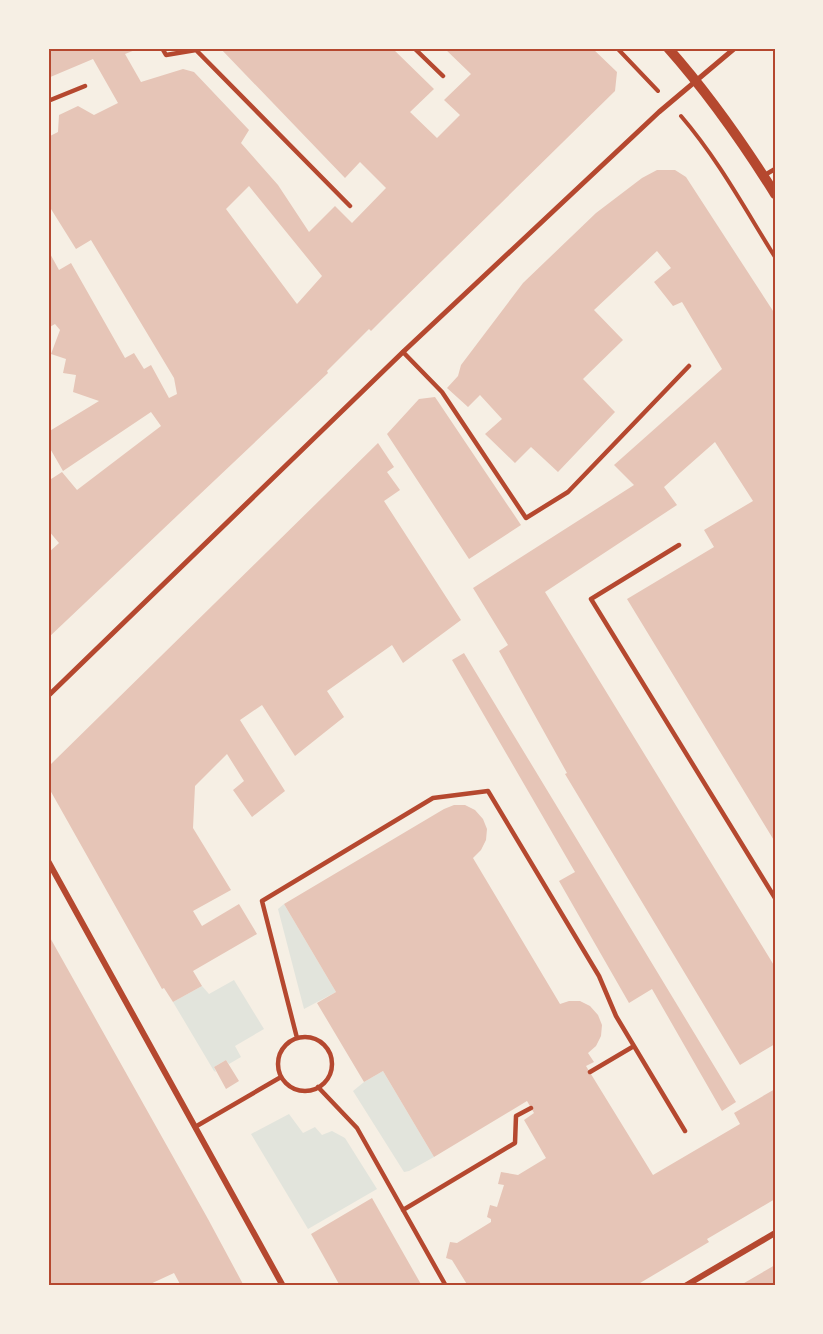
<svg xmlns="http://www.w3.org/2000/svg" width="823" height="1334" font-family="'Libre Baskerville',serif">
<style>
.green{fill:#e2e4dc}
.building{fill:#e6c5b7;fill-rule:evenodd}
.lines{fill:none;stroke-linecap:round;stroke-linejoin:round}
.path{stroke:#b5482f;stroke-width:4}
.service{stroke:#b5482f;stroke-width:4.5}
.pedestrian{stroke:#b5482f;stroke-width:5}
.minor{stroke:#b5482f;stroke-width:6}
.tertiary{stroke:#b5482f;stroke-width:10}
.neatline{fill:none;stroke:#b5482f;stroke-width:2}
</style>
<rect width="100%" height="100%" fill="#f6efe4"/>
<path class="green" d="M 284,904 L 336,992 L 304,1009 L 278,909 Z
M 234,980 L 264,1029 L 235,1046 L 241,1057 L 229,1064 L 226,1060 L 214,1067 L 216,1072 L 214,1071 L 173,1002 L 202,986 L 209,994 Z
M 383,1071 L 434,1157 L 409,1171 L 404,1172 L 353,1091 L 364,1082 Z
M 289,1114 L 303,1133 L 315,1127 L 322,1135 L 332,1131 L 345,1138 L 377,1189 L 308,1229 L 251,1134 Z"/>
<path class="building" d="M 48,48 L 140,48 L 125,54 L 141,82 L 183,69 L 194,72 L 249,130 L 241,143 L 278,185 L 309,232 L 335,206 L 352,223 L 386,188 L 360,162 L 345,178 L 220,48 L 392,48 L 434,89 L 410,112 L 437,138 L 460,115 L 444,100 L 471,74 L 444,48 L 592,48 L 617,72 L 615,91 L 389,313 L 371,331 L 369,329 L 327,371 L 328,373 L 48,638 L 48,553 L 59,543 L 48,530 L 48,481 L 62,472 L 77,490 L 161,426 L 151,412 L 63,471 L 48,445 L 48,432 L 99,401 L 73,392 L 76,375 L 63,373 L 66,359 L 51,354 L 60,330 L 55,324 L 48,328 L 48,250 L 59,270 L 71,263 L 125,358 L 134,353 L 144,369 L 151,365 L 169,398 L 177,394 L 174,378 L 91,240 L 76,249 L 51,209 L 48,211 L 48,137 L 58,132 L 59,115 L 78,106 L 94,115 L 118,103 L 93,59 L 48,78 ZM 249,186 L 322,276 L 297,304 L 226,209 Z
M 657,170 L 675,170 L 686,177 L 775,314 L 775,842 L 627,599 L 714,547 L 704,530 L 753,501 L 715,442 L 664,487 L 677,505 L 545,592 L 775,967 L 775,1044 L 740,1065 L 565,774 L 567,773 L 499,651 L 508,645 L 473,588 L 634,485 L 614,465 L 722,369 L 682,302 L 673,306 L 654,282 L 671,268 L 657,251 L 594,310 L 623,340 L 583,379 L 615,412 L 558,472 L 531,447 L 515,463 L 485,434 L 502,419 L 480,395 L 468,407 L 447,388 L 458,376 L 461,365 L 523,283 L 596,213 L 642,178 Z
M 435,397 L 521,525 L 469,559 L 387,434 L 419,399 Z
M 378,443 L 394,467 L 387,472 L 400,490 L 384,501 L 461,620 L 403,663 L 392,645 L 327,691 L 344,717 L 295,756 L 262,705 L 240,720 L 285,791 L 252,817 L 233,790 L 244,781 L 227,754 L 195,786 L 193,828 L 231,890 L 193,911 L 202,926 L 239,904 L 257,934 L 193,971 L 202,986 L 173,1002 L 164,988 L 162,989 L 50,790 L 51,764 Z
M 464,653 L 736,1102 L 722,1111 L 652,989 L 629,1003 L 559,881 L 575,872 L 452,660 Z
M 454,805 L 465,805 L 475,810 L 483,819 L 487,829 L 486,840 L 481,850 L 473,858 L 560,1004 L 569,1001 L 580,1001 L 590,1006 L 598,1015 L 602,1025 L 601,1036 L 596,1046 L 588,1053 L 594,1062 L 586,1066 L 653,1175 L 740,1124 L 734,1113 L 775,1089 L 775,1199 L 707,1239 L 709,1242 L 635,1286 L 468,1286 L 452,1260 L 446,1258 L 450,1242 L 457,1243 L 491,1222 L 491,1219 L 487,1217 L 490,1205 L 497,1207 L 504,1185 L 498,1184 L 501,1172 L 518,1175 L 546,1158 L 524,1120 L 534,1113 L 527,1101 L 434,1157 L 383,1071 L 364,1082 L 317,1003 L 336,992 L 284,904 L 444,809 Z
M 48,934 L 208,1219 L 244,1286 L 181,1286 L 174,1273 L 146,1286 L 139,1286 L 137,1283 L 130,1286 L 48,1286 Z
M 226,1060 L 239,1081 L 226,1089 L 214,1067 Z
M 372,1198 L 422,1286 L 340,1286 L 329,1266 L 311,1234 Z
M 775,1265 L 775,1286 L 739,1286 Z"/>
<g class="lines">
<path class="path" d="M 617,48 L 658,91
M 681,116 C 718,159 745,209 775,257"/>
<path class="service" d="M 162,48 L 166,55 L 196,50 L 350,206
M 414,48 L 443,76
M 48,101 L 85,86
M 763,176 L 775,169
M 403,352 L 442,392 L 526,518 L 568,492 L 689,366
M 679,545 L 591,599 L 775,898
M278 1064a27 27 0 1 1 54 0a27 27 0 1 1-54 0Z
M 297,1038 L 262,901 L 433,798 L 488,791 L 599,976 L 616,1016 L 685,1131
M 590,1072 L 634,1046
M 318,1087 L 357,1128 L 446,1286
M 195,1127 L 281,1077
M 403,1210 L 515,1143 L 516,1116 L 531,1108"/>
<path class="pedestrian" d="M 48,696 L 403,352 L 659,112 L 735,48"/>
<path class="minor" d="M 48,861 L 283,1286
M 685,1286 L 775,1233"/>
<path class="tertiary" d="M 668,48 C 708,93 743,143 775,194"/>
</g>
<rect width="823" height="1334" fill="none" stroke="#f6efe4" stroke-width="99"/>
<rect x="50" y="50" width="724" height="1234" class="neatline"/>
</svg>
